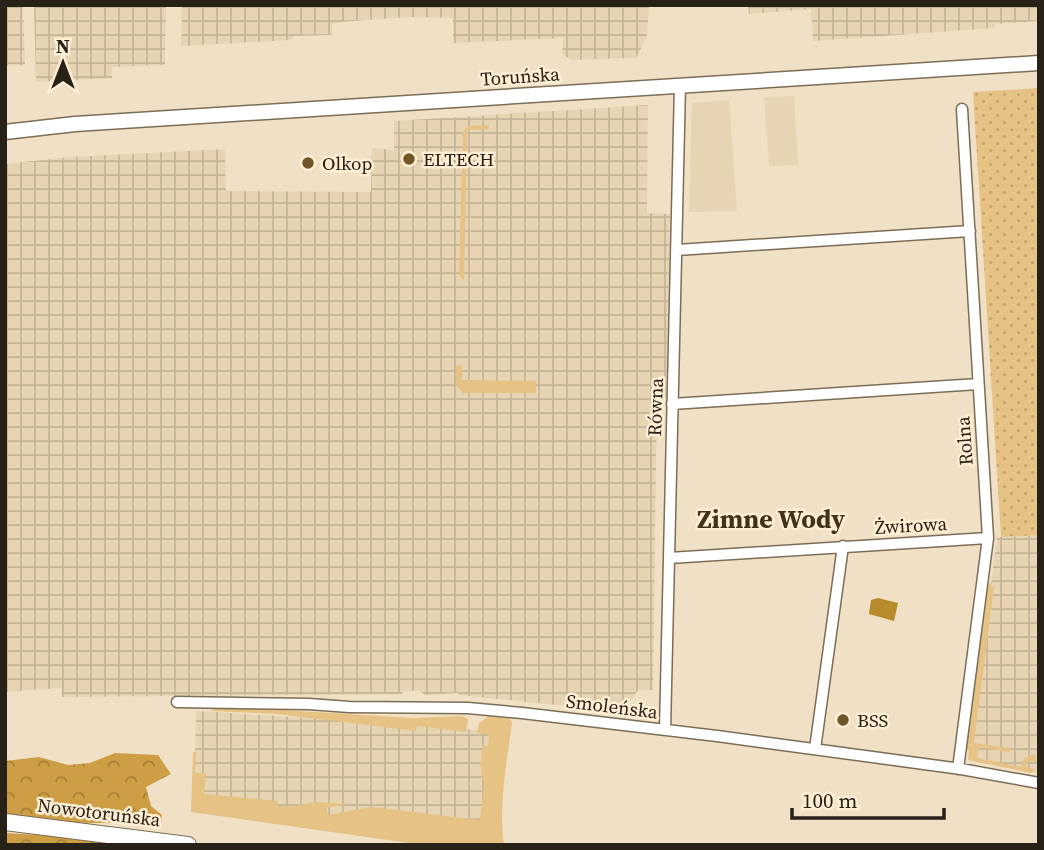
<svg xmlns="http://www.w3.org/2000/svg" width="1044" height="850" font-family="'Source Serif 4',serif">
<style>
.built{fill:#e7d4b2}
.industrial{fill:url(#industrial-grid)}
.grass{fill:#e6c284}
.forest{fill:url(#forest-crowns)}
.garden{fill:url(#garden-dots)}
.water{fill:#b78a2c}
.lines{fill:none;stroke-linecap:round;stroke-linejoin:round}
.minor-casing{stroke:#7b6d56;stroke-width:13}
.tertiary-casing{stroke:#7b6d56;stroke-width:17}
.secondary-casing{stroke:#7b6d56;stroke-width:18}
.minor{stroke:#fff;stroke-width:10}
.tertiary{stroke:#fff;stroke-width:14}
.secondary{stroke:#fff;stroke-width:16}
.poi-dot{fill:#705728;stroke:#feeed3;stroke-width:2.5}
.labels{text-anchor:middle;stroke-width:5;stroke-linejoin:round;paint-order:stroke}
.street-label{font-size:19px;fill:#272118;stroke:#feeed3}
.poi-label{font-size:19px;fill:#272118;stroke:#feeed3;text-anchor:start}
.district-label{font-size:26px;font-weight:bold;fill:#3f331d;stroke:#feeed3}
</style>
<defs>
<pattern id="industrial-grid" width="8" height="8" patternUnits="userSpaceOnUse" patternTransform="scale(1.75)"><rect width="8" height="8" fill="#e7d4b2"/><path d="M0 4h8M4 0v8" fill="none" stroke="#c6b698"/></pattern>
<pattern id="forest-crowns" width="20" height="18" patternUnits="userSpaceOnUse" patternTransform="scale(1.75)"><rect width="20" height="18" fill="#cd9e44"/><path d="M2 6a3 3 0 1 1 6 0M12 15a3 3 0 1 1 6 0" fill="none" stroke="#a68038"/></pattern>
<pattern id="garden-dots" width="8" height="8" patternUnits="userSpaceOnUse" patternTransform="scale(1.75)"><rect width="8" height="8" fill="#e6c284"/><path d="M2 2h.1M6 6h.1" fill="none" stroke="#c5a671" stroke-width="1.8" stroke-linecap="round"/></pattern>
</defs>
<rect width="100%" height="100%" fill="#f0e1c6"/>
<path class="built" d="M 794,96 L 798,165 L 769,166 L 764,97 Z
M 729,100 L 737,211 L 689,212 L 692,103 Z"/>
<path class="industrial" d="M 5,5 L 23,5 L 25,65 L 5,66 Z
M 34,5 L 166,5 L 165,65 L 112,67 L 112,78 L 36,82 Z
M 182,5 L 649,5 L 647,37 L 636,58 L 571,60 L 562,54 L 563,38 L 453,43 L 453,18 L 409,17 L 340,22 L 332,25 L 332,35 L 294,36 L 291,40 L 181,46 Z
M 748,5 L 1039,5 L 1039,21 L 996,24 L 994,28 L 813,41 L 811,9 L 749,14 Z
M 648,105 L 647,213 L 670,214 L 666,397 L 657,398 L 653,690 L 638,690 L 623,712 L 459,695 L 458,693 L 425,695 L 420,691 L 403,691 L 402,694 L 62,697 L 61,688 L 5,692 L 5,164 L 71,157 L 225,149 L 226,191 L 371,192 L 372,148 L 394,150 L 394,121 Z
M 1039,535 L 1039,774 L 968,760 L 997,537 Z
M 196,711 L 414,724 L 507,733 L 492,845 L 194,810 Z"/>
<path class="grass" d="M 489,125 L 489,129 L 467,130 L 464,280 L 462,279 L 459,275 L 463,132 L 468,126 Z
M 459,365 L 462,365 L 462,380 L 536,381 L 536,393 L 463,393 L 456,385 L 456,366 Z
M 992,582 L 991,587 L 994,587 L 974,743 L 1010,748 L 1010,752 L 1007,752 L 979,747 L 977,758 L 1021,767 L 1024,758 L 1035,754 L 1036,762 L 1027,761 L 1026,767 L 1035,769 L 1031,773 L 968,760 L 969,751 L 966,749 L 988,585 Z
M 218,706 L 412,718 L 462,716 L 468,719 L 466,732 L 417,726 L 416,731 L 277,714 L 211,711 Z
M 492,714 L 508,716 L 512,723 C 507,762 498,806 504,845 L 423,845 L 191,812 L 193,752 L 196,752 L 195,773 L 206,773 L 204,794 L 278,801 L 278,806 L 292,807 L 315,802 L 348,804 L 326,808 L 328,815 L 371,807 L 480,820 L 484,784 L 480,765 L 483,745 L 488,746 L 489,735 L 477,733 L 479,723 Z"/>
<path class="forest" d="M 115,753 L 158,755 L 171,774 L 146,787 L 151,806 L 162,815 L 161,822 L 86,823 L 5,815 L 5,761 L 39,757 L 68,765 L 90,763 Z
M 5,833 L 89,838 L 131,845 L 5,845 Z"/>
<path class="garden" d="M 1039,88 L 1039,535 L 1001,537 L 973,92 Z"/>
<path class="water" d="M 878,598 L 898,603 L 894,621 L 869,614 L 871,600 Z"/>
<g class="lines">
<g class="minor-casing">
<path id="minor" d="M 677,250 L 970,231
M 672,404 L 978,384
M 669,558 L 988,538
M 177,702 L 309,704 L 349,707 L 468,708 L 522,713 L 717,736 L 961,769 L 1039,783
M 665,730 L 680,85
M 815,749 L 843,546
M 958,769 L 988,538 L 962,109"/>
</g>
<g class="tertiary-casing">
<path id="tertiary" d="M 5,132 L 75,124 L 1039,63"/>
</g>
<g class="secondary-casing">
<path id="secondary" d="M 5,822 L 188,845"/>
</g>
<use href="#minor" class="minor"/>
<use href="#tertiary" class="tertiary"/>
<use href="#secondary" class="secondary"/>
</g>
<g class="poi-dot">
<circle cx="409" cy="159" r="7"/>
<circle cx="308" cy="163" r="7"/>
<circle cx="843" cy="720" r="7"/>
</g>
<g class="labels">
<g class="street-label">
<text transform="translate(520 76) rotate(-4)" y="7">Toruńska</text>
<text transform="translate(655 407) rotate(-88)" y="7">Równa</text>
<text transform="translate(964 441) rotate(-94)" y="7">Rolna</text>
<text transform="translate(911 525) rotate(-3)" y="7">Żwirowa</text>
<text transform="translate(612 706) rotate(7)" y="7">Smoleńska</text>
<text transform="translate(99 812) rotate(7)" y="7">Nowotoruńska</text>
</g>
<g class="poi-label">
<text x="423" y="166">ELTECH</text>
<text x="322" y="170">Olkop</text>
<text x="857" y="727">BSS</text>
</g>
<g class="district-label">
<text x="771" y="528">Zimne Wody</text>
</g>
</g>
<rect width="1044" height="850" fill="none" stroke="#272118" stroke-width="14"/>
<g transform="translate(63 63)" stroke="#feeed3" stroke-width="5" paint-order="stroke">
<path d="M0-5L12 26L0 18L-12 26Z" fill="#272118"/>
<text y="-10" font-size="19" font-weight="bold" text-anchor="middle" fill="#272118">N</text>
</g>
<path d="M792 808v10h152v-10" fill="none" stroke="#272118" stroke-width="3.5"/>
<text x="802" y="808" font-size="21" fill="#272118" stroke="#feeed3" stroke-width="5" paint-order="stroke">100 m</text>
</svg>
